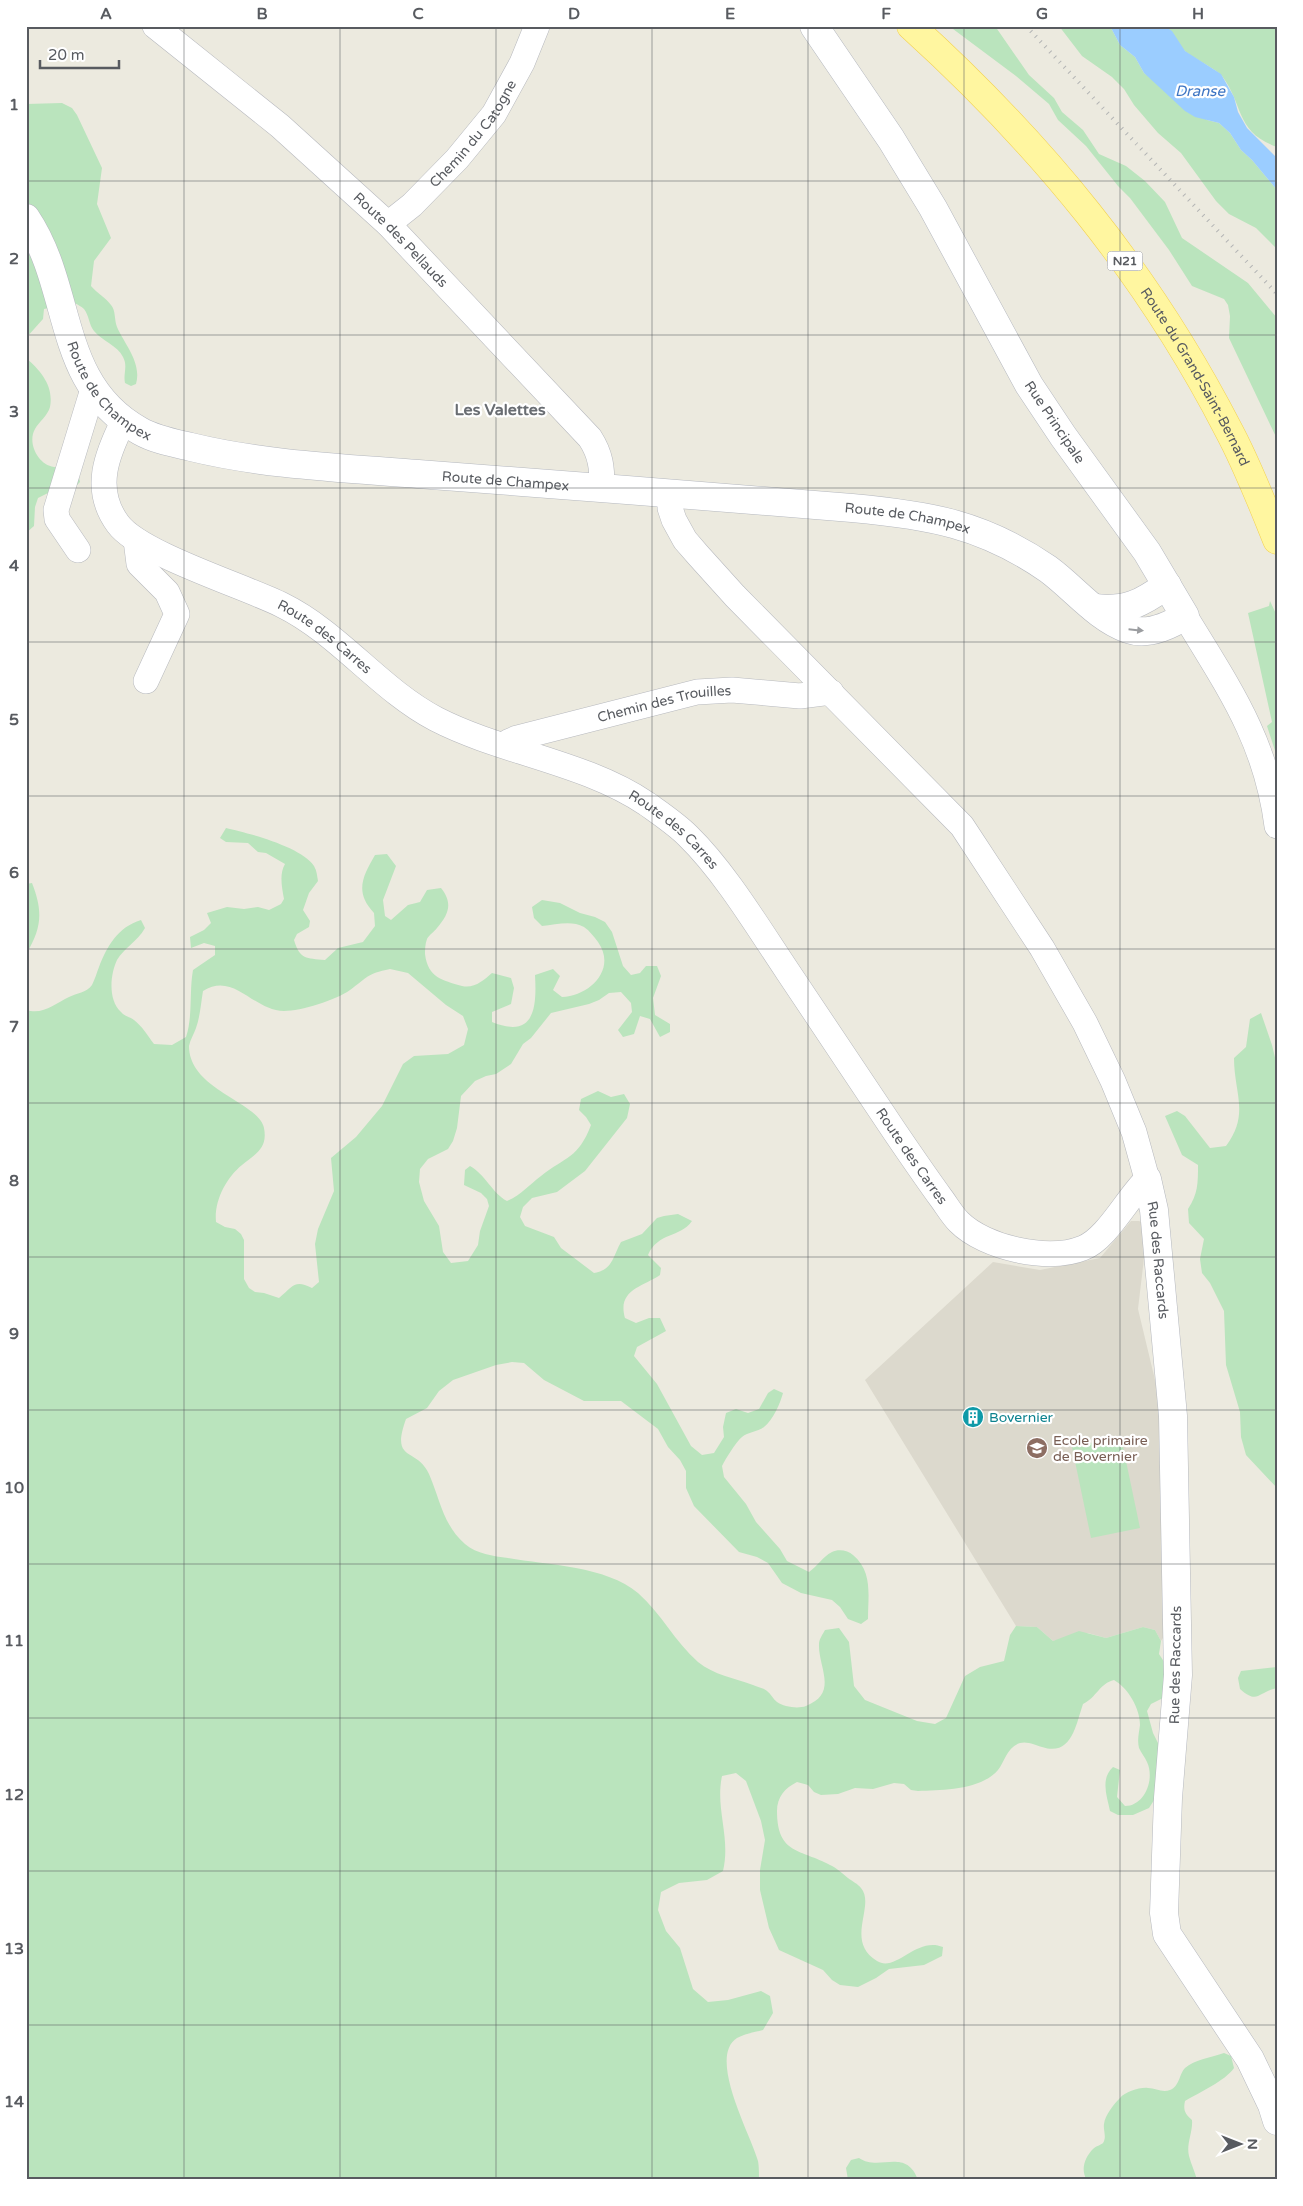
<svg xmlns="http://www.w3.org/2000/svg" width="1303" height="2206" font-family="'Varela Round',sans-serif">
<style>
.education{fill:#dcd9cd}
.green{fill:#bae4bd;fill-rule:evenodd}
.water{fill:#9bcdff}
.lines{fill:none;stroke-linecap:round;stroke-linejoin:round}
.street-casing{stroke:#b7b9be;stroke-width:26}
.secondary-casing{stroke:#b5b8bf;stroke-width:29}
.primary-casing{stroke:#f3d150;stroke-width:29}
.street{stroke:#fff;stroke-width:25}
.secondary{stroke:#fff;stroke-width:28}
.primary{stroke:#fff6a0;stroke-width:28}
.rail{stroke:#b3b4b4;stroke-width:4;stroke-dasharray:1 6;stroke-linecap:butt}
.oneway{fill:#9b9da0}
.grid{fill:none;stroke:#585b60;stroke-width:1;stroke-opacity:0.55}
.labels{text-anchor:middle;stroke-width:4.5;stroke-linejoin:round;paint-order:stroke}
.shield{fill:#fff;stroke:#8a8c90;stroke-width:1}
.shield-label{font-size:12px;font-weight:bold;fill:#585b60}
.street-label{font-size:14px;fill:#585b60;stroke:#fff}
.culture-label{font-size:14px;fill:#0d838f;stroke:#fff;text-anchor:start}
.education-label{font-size:14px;fill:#785e54;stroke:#fff;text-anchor:start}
.water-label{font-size:15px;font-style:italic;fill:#3d75c3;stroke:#fff}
.quarter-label{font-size:16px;font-weight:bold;fill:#696d72;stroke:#fff}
.neatline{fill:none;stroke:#585b60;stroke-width:2}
.grid-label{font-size:16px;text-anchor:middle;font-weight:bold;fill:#585b60}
</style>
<rect width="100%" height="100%" fill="#eceadf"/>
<path class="education" d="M 1131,1221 L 1139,1221 L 1145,1224 L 1147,1233 L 1138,1309 L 1167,1430 L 1168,1630 L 1161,1641 L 1155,1630 L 1143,1627 L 1106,1638 L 1088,1633 L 1053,1641 L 1037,1627 L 1016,1626 L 865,1380 L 993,1262 L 1040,1270 L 1100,1258 Z"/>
<path class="green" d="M 949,26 L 995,26 L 1029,75 L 1054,98 L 1062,112 L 1083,130 L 1099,154 L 1126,166 L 1145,181 L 1165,202 L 1182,238 L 1248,283 L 1277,318 L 1277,439 L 1229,338 L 1230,316 L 1228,305 L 1224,299 L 1192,286 L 1169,250 L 1130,198 L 1118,186 L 1086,146 L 1058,120 L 1049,104 L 1016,76 Z
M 1059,26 L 1110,26 L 1120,45 L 1135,57 L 1144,73 L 1207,120 L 1219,123 L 1230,133 L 1241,150 L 1252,160 L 1277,190 L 1277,249 L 1256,228 L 1229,214 L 1216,201 L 1181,153 L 1158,133 L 1134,105 L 1124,89 L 1112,77 L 1082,56 Z
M 1164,26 L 1277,26 L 1277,147 C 1235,132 1244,105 1222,76 C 1216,69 1195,59 1186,52 C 1177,45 1175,33 1164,26 Z
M 62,103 L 72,108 L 77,115 L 102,168 L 97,204 L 111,238 L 94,261 L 91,286 C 97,293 106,298 111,305 C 116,311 114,319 117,327 C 125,345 142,363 136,384 L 131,386 L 125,383 C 123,374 128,366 123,357 C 117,345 102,341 94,331 C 89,325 89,315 84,309 C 82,307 77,304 74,303 L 44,309 L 43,319 L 26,338 L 26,104 Z
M 26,358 C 41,371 54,386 50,407 C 48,415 39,422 35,429 C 27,443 38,465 54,467 C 62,469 70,467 77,468 L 80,482 L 71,491 L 52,491 L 38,498 L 35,507 L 34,526 L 26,533 Z
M 1270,601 L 1277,616 L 1277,757 L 1267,726 L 1272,722 L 1248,613 L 1269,606 Z
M 226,828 C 248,833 302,847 314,866 C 317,871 317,876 318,881 L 309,893 L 303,910 L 310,921 L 309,927 L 297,934 L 294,940 C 300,960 306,958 325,960 L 338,948 L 363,942 L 375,926 L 374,913 C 354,892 363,876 375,855 L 387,854 L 396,866 L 383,900 L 385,916 L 391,920 L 408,905 L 420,902 L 427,890 L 441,888 C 453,903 449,914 437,928 C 434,932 429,935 427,939 C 425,944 425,950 425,954 C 428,978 442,980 462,986 C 474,989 484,980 492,973 L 511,978 L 514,988 L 511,1004 L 492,1012 L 492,1022 C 534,1039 537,1009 535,975 L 553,969 L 560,976 L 553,990 L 562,997 C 590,996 617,969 598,942 C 594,937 590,931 584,927 C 571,920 556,925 542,926 L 534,918 L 532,907 L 542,900 L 560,903 L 580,913 L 595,917 L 605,922 L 612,932 L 623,966 L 631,975 L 640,973 L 646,966 L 657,966 L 661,976 L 653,998 L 655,1015 L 670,1024 L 670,1032 L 660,1037 L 650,1019 L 640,1016 L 634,1034 L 623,1037 L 618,1030 L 632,1012 L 631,1003 L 621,992 L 609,993 L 599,1000 L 589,1004 L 551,1013 L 531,1038 L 523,1044 L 511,1064 L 496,1074 L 486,1076 L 475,1081 L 461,1096 L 457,1128 L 453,1141 L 448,1149 L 428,1159 L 420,1169 L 419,1182 L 424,1201 L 439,1226 L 443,1252 L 451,1263 L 468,1261 L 478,1245 L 480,1231 L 489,1206 L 487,1199 L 481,1193 L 464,1185 L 465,1170 L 470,1166 C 486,1175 492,1193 507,1201 C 521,1195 529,1185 541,1176 C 566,1156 578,1159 591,1125 L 586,1117 L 579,1110 L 581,1099 L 598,1091 L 611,1097 L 624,1094 L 630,1104 L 627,1118 L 585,1171 L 557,1192 L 532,1198 L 523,1207 L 520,1217 L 525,1226 L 554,1237 L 561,1248 L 594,1273 C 613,1270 613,1256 621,1242 L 642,1234 L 657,1218 L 664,1216 L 678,1214 L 692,1221 C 680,1238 658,1232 648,1255 L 661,1268 L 660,1275 C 642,1287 617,1290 625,1318 L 636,1323 L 649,1318 L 660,1318 L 666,1331 L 637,1347 L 634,1356 L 657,1384 L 691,1446 L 702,1455 L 714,1453 L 724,1437 L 723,1427 L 726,1413 L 736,1409 L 748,1413 L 759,1409 L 768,1393 L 774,1389 L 783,1393 C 780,1404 773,1420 764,1427 C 757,1432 748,1432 742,1437 C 736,1442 726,1458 722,1466 L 724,1477 L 746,1504 L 756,1522 L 780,1549 L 787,1561 L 809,1572 C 818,1566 822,1557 832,1552 C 838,1549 848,1550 853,1555 C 873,1572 868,1595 868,1619 L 861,1624 L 848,1619 L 840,1607 L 832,1600 L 801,1593 L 782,1583 L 768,1563 L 757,1557 L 739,1552 L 694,1506 L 686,1488 L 686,1471 L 680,1460 L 668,1447 L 658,1429 L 621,1401 L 584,1401 L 544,1380 L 524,1363 L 512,1362 L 496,1365 L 453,1380 L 439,1391 L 427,1408 L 406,1419 C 390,1463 417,1447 429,1474 C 440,1499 443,1525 465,1544 C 477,1554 493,1556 508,1558 C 548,1565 606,1566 638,1593 C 661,1613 675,1642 698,1662 C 714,1675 734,1678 753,1685 C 757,1687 764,1688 767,1691 C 771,1694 773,1699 777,1702 C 784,1707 798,1709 806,1706 C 839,1693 818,1667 819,1644 C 819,1639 823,1634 825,1630 L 839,1628 L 849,1642 L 854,1686 L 865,1700 L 917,1721 L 935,1724 L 946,1718 L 965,1676 L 980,1667 L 1004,1661 L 1010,1635 L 1016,1626 L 1037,1627 L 1053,1641 L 1079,1631 L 1106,1638 L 1143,1627 L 1155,1630 L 1161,1641 L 1159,1654 L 1172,1674 L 1169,1695 L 1151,1704 L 1147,1711 L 1153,1733 L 1161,1749 L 1162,1788 L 1149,1808 L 1133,1815 L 1118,1815 L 1110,1811 C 1107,1796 1100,1779 1113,1767 L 1120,1770 L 1117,1797 L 1125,1806 C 1145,1806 1155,1779 1147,1762 C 1145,1757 1141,1753 1139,1748 C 1137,1740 1139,1733 1140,1725 C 1140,1708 1128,1688 1114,1680 C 1100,1683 1096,1698 1083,1704 C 1076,1724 1072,1757 1042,1747 C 1036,1745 1027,1741 1020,1743 C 1007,1747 1005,1761 998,1770 C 981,1790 943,1790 918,1791 L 911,1790 L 904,1784 L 894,1783 L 873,1789 L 855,1788 L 838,1794 L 821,1795 L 814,1792 L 808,1785 L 797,1782 C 785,1788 777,1797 777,1811 C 777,1855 801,1849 830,1865 C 837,1868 843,1874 848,1878 C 852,1881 858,1884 861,1888 C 876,1906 844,1941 877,1961 C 896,1973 916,1936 943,1947 L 942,1956 L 924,1965 L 889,1969 L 876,1978 L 858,1987 L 840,1985 L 832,1980 L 823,1970 L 779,1950 L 769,1928 L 760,1890 L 760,1870 L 765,1840 L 761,1821 L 746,1781 L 736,1773 L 722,1776 C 715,1809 731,1837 723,1871 L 707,1880 L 679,1883 L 661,1892 L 658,1910 L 666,1931 L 680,1948 L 693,1989 L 708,2002 L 728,2000 L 761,1991 L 770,1996 L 773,2013 L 763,2030 C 755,2032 744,2034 737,2038 C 707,2057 751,2135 758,2161 C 759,2166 759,2174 759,2180 L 26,2180 L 26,1010 C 44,1015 54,1004 69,997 C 77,993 86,993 92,985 C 95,979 97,972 99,967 C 107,946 118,927 141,920 L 145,928 C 137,942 124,948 117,960 C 110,975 108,1000 121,1012 C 124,1016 130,1017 134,1020 C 142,1026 148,1036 154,1044 L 172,1045 L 186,1037 C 193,1016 189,992 193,970 L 215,955 L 215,946 L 204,943 L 191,948 L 190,937 L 204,930 L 211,923 L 207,913 L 227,907 L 244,909 L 258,907 L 269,910 L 281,904 L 284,899 C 282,888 279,874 285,864 L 266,853 L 258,852 L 248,843 L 226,842 L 220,838 ZM 390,969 L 408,973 L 446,1005 L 463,1016 L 468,1029 L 464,1045 L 448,1054 L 414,1056 L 403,1064 L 382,1106 L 356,1137 L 331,1158 L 334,1191 L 318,1229 L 315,1244 L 319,1282 L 312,1288 C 294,1279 293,1287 279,1298 L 264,1293 L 255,1292 L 249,1288 L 244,1279 L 244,1240 L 241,1234 L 235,1229 L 225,1227 L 216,1222 C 214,1201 226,1178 242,1165 C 255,1154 268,1149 264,1128 C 259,1102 189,1090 189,1046 C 190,1040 194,1034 196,1028 C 200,1017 201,1003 203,991 C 234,971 253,1011 284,1011 C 301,1011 336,1000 350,990 C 368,977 366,974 390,969 Z
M 32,883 C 43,911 42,928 26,954 L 26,884 Z
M 1261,1013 L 1272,1045 L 1277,1066 L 1277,1488 L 1246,1455 L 1241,1437 L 1240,1412 L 1226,1365 L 1224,1311 L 1210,1283 L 1202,1273 L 1200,1259 L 1204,1239 L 1189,1223 L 1188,1209 C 1198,1194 1198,1183 1198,1165 L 1182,1155 L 1165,1116 L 1177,1111 L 1185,1116 L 1210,1148 L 1226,1146 C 1250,1114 1234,1093 1234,1058 L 1246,1047 L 1250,1019 Z
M 1121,1437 L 1140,1528 L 1091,1538 L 1072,1447 Z
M 1277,1667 L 1277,1688 C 1258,1692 1258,1705 1240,1689 L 1238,1678 L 1241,1671 Z
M 1224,2053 L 1231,2056 L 1234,2068 C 1225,2081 1200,2092 1185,2101 C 1183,2110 1185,2114 1192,2120 C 1193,2132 1186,2144 1189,2156 C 1191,2164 1195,2172 1197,2180 L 1087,2180 C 1080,2170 1085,2157 1093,2149 C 1096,2146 1101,2145 1103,2143 C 1107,2137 1103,2130 1104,2124 C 1105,2115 1114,2104 1120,2098 C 1125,2092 1140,2087 1148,2088 C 1156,2088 1162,2093 1170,2090 C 1180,2086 1179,2074 1185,2068 C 1194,2060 1212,2057 1224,2053 Z
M 859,2158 C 879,2172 906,2147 918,2180 L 848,2180 L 846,2168 L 851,2160 Z"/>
<path class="water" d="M 1110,26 L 1164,26 L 1172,31 L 1185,51 L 1221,74 L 1234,97 L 1238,112 L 1247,128 L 1277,158 L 1277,190 L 1252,160 L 1241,150 L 1230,133 L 1219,123 L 1195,117 L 1185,111 L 1144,73 L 1135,57 L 1120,45 Z"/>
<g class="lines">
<g class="street-casing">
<g id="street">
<path id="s1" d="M 155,26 L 280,126 L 388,224 L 590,438 C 601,455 602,468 602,487"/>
<path id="s2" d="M 388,224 L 412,205 L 457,159 L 494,114 L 522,63 L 537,26"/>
<path id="s3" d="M 124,420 C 107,454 92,489 118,524 C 140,554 244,586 282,605 C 339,633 379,689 436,719 C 502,753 585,762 647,804 C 661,814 676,824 688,836 C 725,872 759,929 788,972 C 824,1025 859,1079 895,1132 C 910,1154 925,1176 941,1198 C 947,1206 952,1215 959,1222 C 985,1248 1048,1262 1083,1248 C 1107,1239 1127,1198 1147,1179 L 1134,1132 L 1113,1081 L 1085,1023 L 1042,948 L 962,826 L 735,596 L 698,555 L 685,540 L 674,520 L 670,508 L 670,494"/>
<path d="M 136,540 L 139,564 L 167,592 L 177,614 L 146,681"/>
<path d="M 78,550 L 57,519 L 56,510 L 93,389"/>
<path d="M 1185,616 C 1228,687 1266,740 1277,826"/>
<path id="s4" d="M 506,746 L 508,742 L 517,738 L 697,692 L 732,690 L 800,696 L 831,692"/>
</g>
</g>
<g class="secondary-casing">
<g id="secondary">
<path id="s5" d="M 26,218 C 74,289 55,384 140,431 C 156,440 174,443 191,447 C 265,465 343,468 418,474 C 563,485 707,496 852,508 C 929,515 983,524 1048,569 C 1074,588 1097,618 1128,629 C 1147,636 1169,626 1185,616 L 1147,552 L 1063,436 L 1029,385 L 933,208 L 891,139 L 814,26"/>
<path d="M 1094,608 C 1126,612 1142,603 1167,585"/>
<path id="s6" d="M 1147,1179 L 1154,1210 L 1173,1416 L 1178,1675 L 1168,1798 L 1164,1913 L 1167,1934 L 1250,2059 L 1272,2105 L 1277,2121"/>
</g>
</g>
<g class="primary-casing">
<g id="primary">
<path id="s7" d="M 911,26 C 1041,144 1147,272 1228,429 C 1247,464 1262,503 1277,540"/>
</g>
</g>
<use href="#street" class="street"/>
<use href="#secondary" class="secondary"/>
<use href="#primary" class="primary"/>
<path class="rail" d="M 1026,26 L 1277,294"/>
</g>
<defs><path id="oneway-solid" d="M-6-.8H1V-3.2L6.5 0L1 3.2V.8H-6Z" transform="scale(1.25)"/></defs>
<use class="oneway" href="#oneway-solid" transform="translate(1136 630) rotate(6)"/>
<path class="grid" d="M 184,26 L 184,2180M 340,26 L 340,2180M 496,26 L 496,2180M 652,26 L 652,2180M 808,26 L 808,2180M 964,26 L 964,2180M 1120,26 L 1120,2180M 26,181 L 1277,181M 26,335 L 1277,335M 26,488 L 1277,488M 26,642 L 1277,642M 26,796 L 1277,796M 26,949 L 1277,949M 26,1103 L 1277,1103M 26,1257 L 1277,1257M 26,1410 L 1277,1410M 26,1564 L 1277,1564M 26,1718 L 1277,1718M 26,1871 L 1277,1871M 26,2025 L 1277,2025"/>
<defs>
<g id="building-disc" transform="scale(1.125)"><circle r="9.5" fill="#0f9aa8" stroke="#fff"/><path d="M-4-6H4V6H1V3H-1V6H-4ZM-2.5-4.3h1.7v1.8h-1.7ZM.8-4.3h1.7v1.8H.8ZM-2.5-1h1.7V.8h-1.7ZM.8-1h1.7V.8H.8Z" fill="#fff"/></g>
<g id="school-disc" transform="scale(1.125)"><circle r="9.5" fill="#8d6e63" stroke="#fff"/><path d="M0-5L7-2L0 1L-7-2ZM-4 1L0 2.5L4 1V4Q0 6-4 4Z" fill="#fff"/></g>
</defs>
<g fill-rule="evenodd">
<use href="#building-disc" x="973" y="1417"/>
<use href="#school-disc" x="1037" y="1448"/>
</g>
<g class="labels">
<rect class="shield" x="1107.5" y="251.5" width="35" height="19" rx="4"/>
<g class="shield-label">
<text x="1125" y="265">N21</text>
</g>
<g class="street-label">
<text dy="5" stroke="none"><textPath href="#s2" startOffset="125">Chemin du Catogne</textPath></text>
<text dy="5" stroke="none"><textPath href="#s1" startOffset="326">Route des Pellauds</textPath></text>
<text dy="5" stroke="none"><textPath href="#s7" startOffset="454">Route du Grand-Saint-Bernard</textPath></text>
<text dy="5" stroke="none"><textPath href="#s5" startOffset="196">Route de Champex</textPath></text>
<text transform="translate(1055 422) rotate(56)" y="5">Rue Principale</text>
<text dy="5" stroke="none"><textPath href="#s5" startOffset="618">Route de Champex</textPath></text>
<text dy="5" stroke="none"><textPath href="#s5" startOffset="1022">Route de Champex</textPath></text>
<text dy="5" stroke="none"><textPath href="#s3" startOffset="348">Route des Carres</textPath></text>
<text dy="5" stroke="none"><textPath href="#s4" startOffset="166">Chemin des Trouilles</textPath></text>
<text dy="5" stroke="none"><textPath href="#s3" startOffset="752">Route des Carres</textPath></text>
<text dy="5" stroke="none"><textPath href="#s3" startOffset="1158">Route des Carres</textPath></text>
<text dy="5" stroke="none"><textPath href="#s6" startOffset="82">Rue des Raccards</textPath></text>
<text transform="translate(1175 1665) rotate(-89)" y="5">Rue des Raccards</text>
</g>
<g class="culture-label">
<text x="989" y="1422">Bovernier</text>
</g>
<g class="education-label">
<text x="1053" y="1445">Ecole primaire<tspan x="1053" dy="16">de Bovernier</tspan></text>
</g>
<g class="water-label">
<text x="1200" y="96">Dranse</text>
</g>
<g class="quarter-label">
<text x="500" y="415">Les Valettes</text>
</g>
</g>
<rect width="1303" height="2206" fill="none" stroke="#ffffff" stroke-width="55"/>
<g transform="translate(1240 2144) rotate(90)" stroke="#ffffff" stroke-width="4" paint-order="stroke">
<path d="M0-4L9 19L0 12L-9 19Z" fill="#585b60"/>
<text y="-8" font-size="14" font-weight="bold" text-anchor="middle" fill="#585b60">N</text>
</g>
<path d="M40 60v8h79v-8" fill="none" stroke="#585b60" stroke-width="2.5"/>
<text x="48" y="60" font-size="15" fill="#585b60" stroke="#ffffff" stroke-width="4" paint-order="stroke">20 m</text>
<rect x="28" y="28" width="1248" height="2150" class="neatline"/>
<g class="grid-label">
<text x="106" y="19">A</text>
<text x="262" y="19">B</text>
<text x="418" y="19">C</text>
<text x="574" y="19">D</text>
<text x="730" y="19">E</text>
<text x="886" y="19">F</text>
<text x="1042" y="19">G</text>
<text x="1198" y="19">H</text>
<text x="14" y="110">1</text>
<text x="14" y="264">2</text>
<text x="14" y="417">3</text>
<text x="14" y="571">4</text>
<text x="14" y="725">5</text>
<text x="14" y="878">6</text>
<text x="14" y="1032">7</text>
<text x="14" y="1186">8</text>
<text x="14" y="1339">9</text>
<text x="14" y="1493">10</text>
<text x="14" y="1646">11</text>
<text x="14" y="1800">12</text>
<text x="14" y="1954">13</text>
<text x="14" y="2107">14</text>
</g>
</svg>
